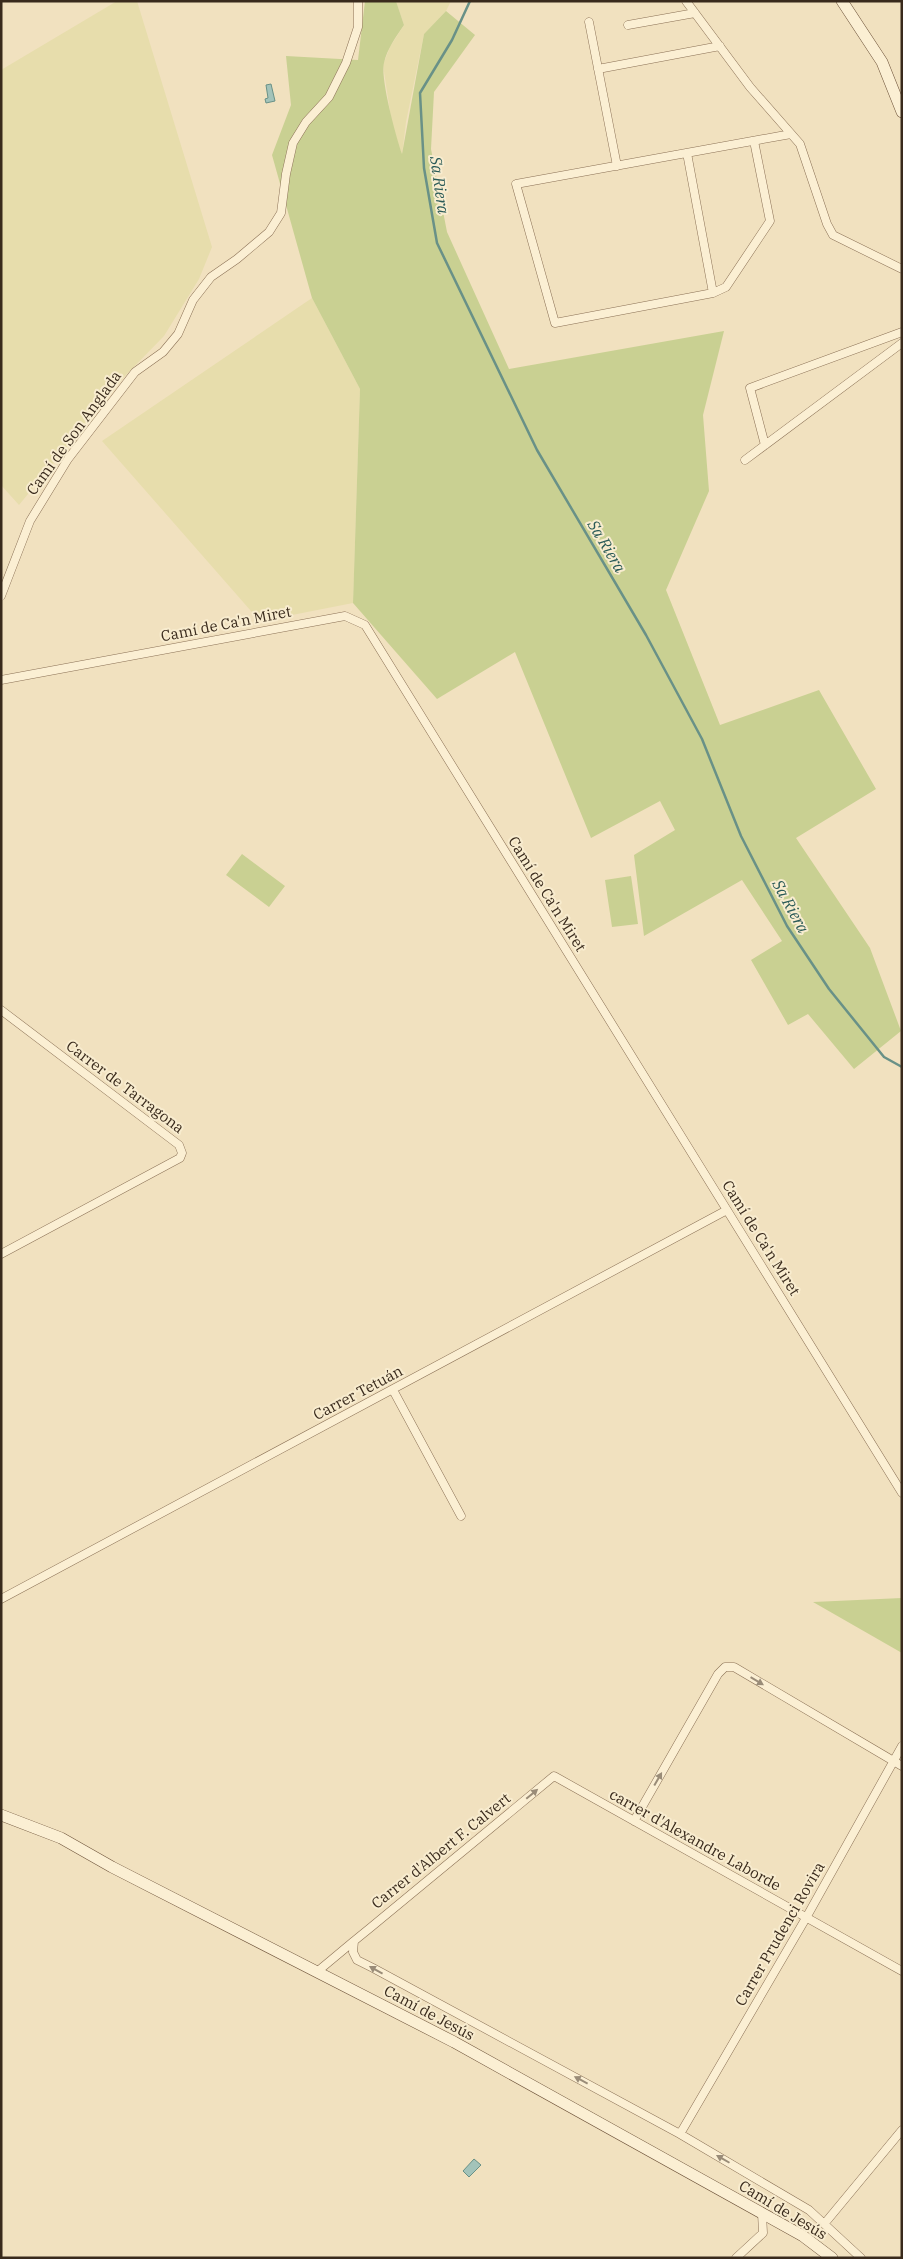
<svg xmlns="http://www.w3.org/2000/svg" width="903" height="2259" font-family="'IBM Plex Serif',serif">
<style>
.farmland{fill:#e7ddac}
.green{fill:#c9d092}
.water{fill:#a3c3b9;stroke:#699187}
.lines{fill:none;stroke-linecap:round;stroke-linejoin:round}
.stream{stroke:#699187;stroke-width:2.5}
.street-casing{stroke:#8b7156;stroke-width:9}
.secondary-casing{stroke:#6d5239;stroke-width:12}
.street{stroke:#fbefd3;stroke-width:8}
.secondary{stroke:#fbefd3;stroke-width:11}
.oneway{fill:#9a8c78}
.labels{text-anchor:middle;stroke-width:4;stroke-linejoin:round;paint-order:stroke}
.street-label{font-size:15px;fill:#392a1c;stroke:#f8eccf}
.water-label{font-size:16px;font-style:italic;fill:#2a5a57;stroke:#f8eccf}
</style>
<rect width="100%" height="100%" fill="#f1e1bf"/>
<path class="farmland" d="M 117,1 L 137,1 L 212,247 L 199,279 L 164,336 L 124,377 L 19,505 L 1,485 L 1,70 Z
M 396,1 L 451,1 L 446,11 L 424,34 L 406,122 L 402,155 L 392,125 L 383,65 L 390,47 L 404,25 Z
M 312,298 L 360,389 L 353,603 L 292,615 L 258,619 L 102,441 Z"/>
<path class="green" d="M 365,1 L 396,1 L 404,25 C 396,37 387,49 384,63 C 380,78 396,137 402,154 L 424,34 L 446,11 L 475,35 L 434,92 L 431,149 L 447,232 L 509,369 L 724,331 L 703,415 L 709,491 L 666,590 L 720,725 L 819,690 L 876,789 L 796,838 L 870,948 L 901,1031 L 854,1069 L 808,1014 L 788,1025 L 751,960 L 782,941 L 742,880 L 644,936 L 634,855 L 675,830 L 660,801 L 591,838 L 515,652 L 437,699 L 353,603 L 360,389 L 312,298 L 272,155 L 291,105 L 286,56 L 358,60 Z
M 242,854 L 285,886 L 269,907 L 226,875 Z
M 631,876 L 638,924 L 612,927 L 605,880 Z
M 902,1598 L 902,1653 L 813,1602 Z"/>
<path class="water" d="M 271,84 L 275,101 L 266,103 L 265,99 L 268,98 L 266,85 Z
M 474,2159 L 481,2165 L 469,2177 L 463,2171 Z"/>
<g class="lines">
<path class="stream" d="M 470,1 L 452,40 L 420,93 L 424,168 L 437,243 L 537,450 L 646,635 L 702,739 L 741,836 L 787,926 L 829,989 L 884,1057 L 902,1067"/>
<g class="street-casing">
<path id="street" d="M 686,1 L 750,87 L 800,144 L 827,224 L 833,235 L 902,269
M 589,22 L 617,166
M 628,25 L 695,13
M 598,69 L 720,46
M 754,141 L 770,221 L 726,287 L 713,293 L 555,323 L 516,184 L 791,134
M 687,153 L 713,293
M 765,445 L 750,388 L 902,332
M 745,460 L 902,343
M 1,596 L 30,521 L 68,459 L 135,372 L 163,352 L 178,334 L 193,300 L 211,277 L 237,259 L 269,232 L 281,213 L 286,174 L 293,143 L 306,122 L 329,97 L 346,63 L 358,27 L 358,1
M 1,680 L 345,616 L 365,625 L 902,1493
M 1,1010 L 179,1145 L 182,1153 L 180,1158 L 1,1254
M 393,1390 L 461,1516
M 1,1599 L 727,1210
M 634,1821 L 718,1674 L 725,1667 L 734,1667 L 902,1766
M 318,1971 L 354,1941
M 680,2134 L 806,1918 L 902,1746
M 825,2223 L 902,2130
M 736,2258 L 763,2233 L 762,2213
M 861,2258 L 809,2210 L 680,2134 L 373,1968 L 357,1960 L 353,1952 L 354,1941 L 370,1928 L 554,1776 L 902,1971"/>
</g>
<g class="secondary-casing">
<path id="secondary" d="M 842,1 L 882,62 L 902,112
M 1,1815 L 61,1838 L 112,1867 L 454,2042 L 803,2236 L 832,2258"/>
</g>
<use href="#street" class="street"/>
<use href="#secondary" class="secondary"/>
</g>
<defs><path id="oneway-solid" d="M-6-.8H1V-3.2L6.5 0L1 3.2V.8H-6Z" transform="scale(1.25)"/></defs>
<g class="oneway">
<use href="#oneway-solid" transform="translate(757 1681) rotate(31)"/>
<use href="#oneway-solid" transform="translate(658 1779) rotate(-60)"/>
<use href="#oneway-solid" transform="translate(532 1794) rotate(-40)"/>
<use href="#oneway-solid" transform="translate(376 1970) rotate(-151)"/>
<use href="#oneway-solid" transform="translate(581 2080) rotate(-152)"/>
<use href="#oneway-solid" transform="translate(723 2159) rotate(-150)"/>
</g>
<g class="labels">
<g class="street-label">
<text transform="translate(74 433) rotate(-54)" y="5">Camí de Son Anglada</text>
<text transform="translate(226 624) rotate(-11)" y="5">Camí de Ca'n Miret</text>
<text transform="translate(547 894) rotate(58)" y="5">Camí de Ca'n Miret</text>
<text transform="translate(125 1087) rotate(37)" y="5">Carrer de Tarragona</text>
<text transform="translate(761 1238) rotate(58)" y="5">Camí de Ca'n Miret</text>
<text transform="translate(358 1393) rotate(-28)" y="5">Carrer Tetuán</text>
<text transform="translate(695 1840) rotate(29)" y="5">carrer d'Alexandre Laborde</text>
<text transform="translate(441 1851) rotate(-39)" y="5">Carrer d'Albert F. Calvert</text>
<text transform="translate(780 1934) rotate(-60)" y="5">Carrer Prudenci Rovira</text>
<text transform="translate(429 2013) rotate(28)" y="5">Camí de Jesús</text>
<text transform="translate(783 2210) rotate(31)" y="5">Camí de Jesús</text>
</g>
<g class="water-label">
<text transform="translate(440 185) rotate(82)" y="6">Sa Riera</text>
<text transform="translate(607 546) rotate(59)" y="6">Sa Riera</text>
<text transform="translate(791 906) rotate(61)" y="6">Sa Riera</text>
</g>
</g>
<rect width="903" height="2259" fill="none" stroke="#392a1c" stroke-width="5"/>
</svg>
